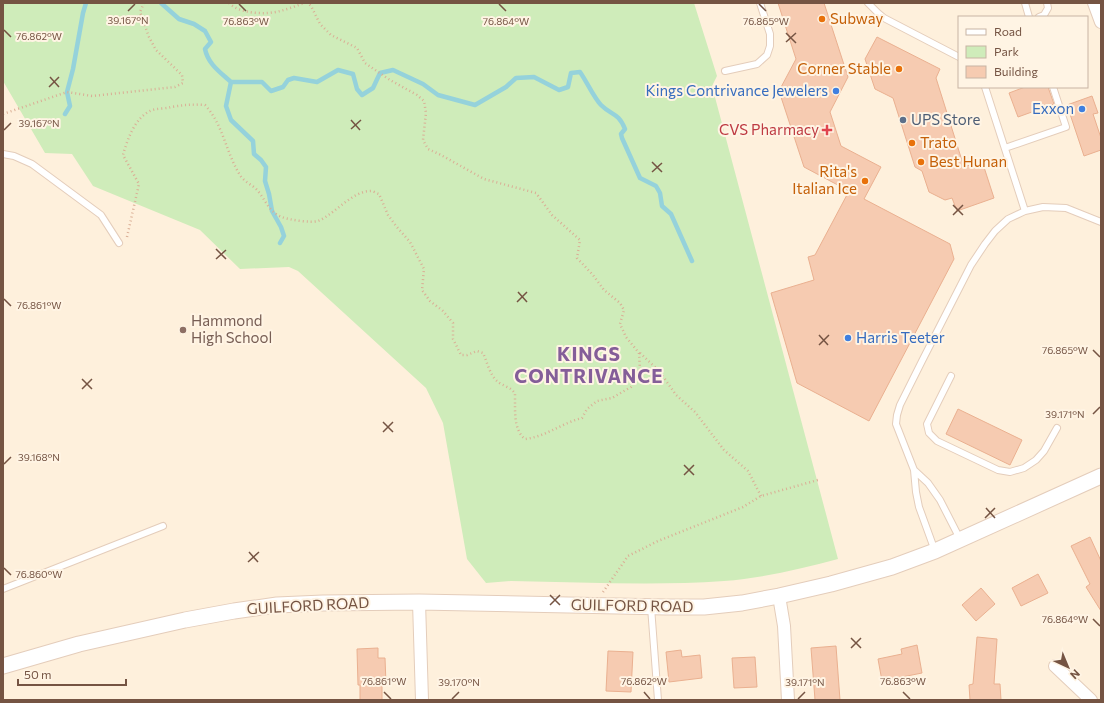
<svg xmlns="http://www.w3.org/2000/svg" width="1104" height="703" font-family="Commissioner,sans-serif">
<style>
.green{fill:#cfecba}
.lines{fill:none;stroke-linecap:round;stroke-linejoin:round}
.stream{stroke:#95d2db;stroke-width:4.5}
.building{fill:#f6cbb1;stroke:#eab090}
.service-casing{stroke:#e4cdbb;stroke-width:8}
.minor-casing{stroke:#e4cdbb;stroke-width:14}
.tertiary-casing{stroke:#e4cdbb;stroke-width:17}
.path{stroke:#daae95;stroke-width:2.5;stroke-dasharray:1 3;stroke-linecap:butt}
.service{stroke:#fff;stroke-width:6}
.minor{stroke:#fff;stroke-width:12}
.tertiary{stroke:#fff;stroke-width:15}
.ticks{fill:none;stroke:#755443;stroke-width:1.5}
.food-dot{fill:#e8710a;stroke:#fff4e4;stroke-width:1.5}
.shop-dot{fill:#3f7fe0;stroke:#fff4e4;stroke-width:1.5}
.service-dot{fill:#5c6f8a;stroke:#fff4e4;stroke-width:1.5}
.health-dot{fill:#e0444e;stroke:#fff4e4;stroke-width:1.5}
.education-dot{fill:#8d6e63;stroke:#fff4e4;stroke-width:1.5}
.labels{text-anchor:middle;stroke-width:4;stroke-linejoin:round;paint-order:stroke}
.food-label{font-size:15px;fill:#c56008;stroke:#fff4e4;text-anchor:start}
.shop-label{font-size:15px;fill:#366cbe;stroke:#fff4e4;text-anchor:end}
.service-label{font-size:15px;fill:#4e5e75;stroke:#fff4e4;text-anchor:start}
.health-label{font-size:15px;fill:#be3a42;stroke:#fff4e4;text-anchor:end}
.education-label{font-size:15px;fill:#785e54;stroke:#fff4e4;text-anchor:start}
.street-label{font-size:15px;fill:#755443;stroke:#fff4e4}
.district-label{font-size:19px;font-weight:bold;letter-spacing:1px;fill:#845e99;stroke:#fff4e4}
.ticks-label{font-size:10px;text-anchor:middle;fill:#755443;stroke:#fff4e4;stroke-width:4;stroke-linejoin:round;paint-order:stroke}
</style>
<rect width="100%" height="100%" fill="#fef0dc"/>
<path class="green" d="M 3,3 L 694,3 L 717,76 L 712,86 L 838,559 C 800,569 763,578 724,581 C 653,586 582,582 511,581 L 486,583 L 467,559 L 443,423 L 426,388 L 298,271 L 289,267 L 240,269 L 200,230 L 93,186 L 72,154 L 45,153 L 3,81 Z"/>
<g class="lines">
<path class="stream" d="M 161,3 L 179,19 L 194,24 L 205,31 L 211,42 L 205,49 C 208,64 220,72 231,82 L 262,82 L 271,91 L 283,87 L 288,80 L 294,78 L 317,82 L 338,70 L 353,74 L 357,89 L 362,95 L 373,88 L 380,73 L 393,70 L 423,84 L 438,95 L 475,105 L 506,87 L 516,78 L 534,77 L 559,90 L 568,87 L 571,73 L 580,72 C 587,82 594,98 601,105 C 612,116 618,112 625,129 L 621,134 L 622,138 L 640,178 L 656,186 L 660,193 L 662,206 L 671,214 L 692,261
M 231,82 L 226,106 L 231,120 L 253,141 L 254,154 L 261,160 L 266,167 L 265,181 L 269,194 L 272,211 L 281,227 L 284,236 L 280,243
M 65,114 L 70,106 L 67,92 L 73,69 L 83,13 L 86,3"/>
</g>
<path class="building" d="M 778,3 L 824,3 L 848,77 L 830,112 L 841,146 L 881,167 L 864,199 L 950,244 L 954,259 L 869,421 L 797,383 L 771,293 L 814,280 L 808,257 L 815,255 L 849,191 L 804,167 L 779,91 L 796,59 Z
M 877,37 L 940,69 L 936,78 L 964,167 L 982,161 L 994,198 L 957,211 L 952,198 L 945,200 L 929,192 L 922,171 L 915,167 L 893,98 L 875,89 L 865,59 Z
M 1025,87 L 1048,87 L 1054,104 L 1018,117 L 1009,93 Z
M 1092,96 L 1098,113 L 1093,114 L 1101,138 L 1101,150 L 1084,156 L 1067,105 Z
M 958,409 L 1022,440 L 1010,465 L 946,434 Z
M 1090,537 L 1101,561 L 1101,611 L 1086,587 L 1090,584 L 1071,546 Z
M 1038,574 L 1048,593 L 1021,606 L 1012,588 Z
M 981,588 L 995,604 L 976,621 L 962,605 Z
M 977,637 L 997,639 L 994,684 L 1000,684 L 1001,700 L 970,700 L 969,685 L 973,684 Z
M 917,645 L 922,673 L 882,681 L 878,659 L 902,654 L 901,649 Z
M 836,646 L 840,700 L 815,700 L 811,648 Z
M 378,648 L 378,658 L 385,658 L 386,684 L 382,684 L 382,700 L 360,700 L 360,685 L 358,685 L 357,649 Z
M 681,650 L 682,657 L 700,655 L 702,678 L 669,682 L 666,652 Z
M 608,651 L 633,652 L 631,692 L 606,691 Z
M 755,657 L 757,687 L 734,688 L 732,658 Z"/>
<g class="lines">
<g class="service-casing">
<path id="service" d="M 868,3 L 878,13 L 884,18 L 959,57
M 1025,3 L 1029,17
M 1039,17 L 1044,15 L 1048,8 L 1047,3
M 725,71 L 757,64 L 767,55 L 770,46 L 770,34 L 760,3
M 985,87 L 1025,211
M 1005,148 L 1066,127 L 1053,87
M 3,154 L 14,156 L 32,164 L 101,215 L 119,243
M 951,376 L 927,424 L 929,433 L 937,441 L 998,470 L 1010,472 L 1024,468 L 1036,460 L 1044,451 L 1057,428
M 914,470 L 928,483 L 940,500 L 960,539
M 935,551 L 919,507 L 916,492 L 914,470 L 896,424 L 897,415 L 900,405 L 922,361 L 971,265 L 985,244 L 995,231 L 1008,219 L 1025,211 L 1043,207 L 1066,208 L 1101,222
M 3,589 L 163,526
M 651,607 L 658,700"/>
</g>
<g class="minor-casing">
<path id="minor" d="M 1094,3 L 1101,22
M 779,596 L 784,626 L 788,700
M 419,602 L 422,700
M 1055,666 L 1091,700"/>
</g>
<g class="tertiary-casing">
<path id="tertiary" d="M 3,666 L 79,644 L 185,620 L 234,611 L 277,605 L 323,603 L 419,602 L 666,607 L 704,607 L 742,603 L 779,596 L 831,584 L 892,567 L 935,551 L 1101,476"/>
</g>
<path class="path" d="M 229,3 C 240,14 266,15 280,11 C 288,9 296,6 304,3
M 3,114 L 67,92 L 92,96 L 175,87 L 183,83 L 182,75 L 156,50 L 149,37 L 140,12 L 144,3
M 127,237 L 139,184 L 123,155 C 127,140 135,118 150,111 C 156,108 165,109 171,107 C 183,105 193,104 205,105 C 223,124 226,153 240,175 C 244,182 253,185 258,191 C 266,201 270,213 282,217 C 289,220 312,223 318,221 C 335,214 352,191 371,191 C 373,191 376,193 379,194 L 388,215 L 396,226 L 410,242 L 424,269 L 422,290 L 430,301 L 443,311 L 453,323 L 453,339 L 461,355 L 467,355 L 477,351 L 483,353 C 487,362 490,375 497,381 C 502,386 512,387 515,394 C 515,397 515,401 515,404 C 515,416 515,431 525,439 C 545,437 562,423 582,418 L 587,409 L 597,401 L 612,398 L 631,387 L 640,370 L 639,353 L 626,337 L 620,324 L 624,310 L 620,303 L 604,290 L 593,275 L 577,258 L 580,240 L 552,215 L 536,193 L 484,179 L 441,155 L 428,149 L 423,140 L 426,113 L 424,101 L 417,95 L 390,80 L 365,63 L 357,48 L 331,35 L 320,24 L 311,6 L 308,3
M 640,353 L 660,372 L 676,395 L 695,412 L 724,450 L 748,471 L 761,496
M 603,592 L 628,556 L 658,541 L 743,507 L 761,496 L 818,480"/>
<use href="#service" class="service"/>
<use href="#minor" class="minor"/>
<use href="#tertiary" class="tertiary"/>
</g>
<path class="ticks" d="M 239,4 L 246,11M 499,4 L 506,11M 759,4 L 766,11M 128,11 L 135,4M 4,30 L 11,37M 786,33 L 796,43M 786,42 L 796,33M 50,77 L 59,87M 49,87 L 59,77M 351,120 L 360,130M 351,129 L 361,120M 4,130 L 11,123M 652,162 L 662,172M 652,172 L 662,163M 953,205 L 963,215M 953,215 L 963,205M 216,249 L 226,259M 216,259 L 226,250M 518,292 L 527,302M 4,299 L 11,306M 517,302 L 527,292M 819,335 L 828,345M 819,345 L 829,335M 1093,350 L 1100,357M 82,379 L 92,389M 82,389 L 92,379M 1093,414 L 1100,407M 383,422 L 393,432M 383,432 L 393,422M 4,464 L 11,457M 684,465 L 694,475M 684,475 L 694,465M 986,508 L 995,518M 985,518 L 995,508M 249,552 L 258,562M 248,562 L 259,552M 4,568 L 11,575M 550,595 L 560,605M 550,605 L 560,595M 1093,619 L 1100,626M 851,638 L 861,648M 851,648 L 861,638M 384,692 L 391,699M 644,692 L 650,699M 903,692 L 910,699M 452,699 L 459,692M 798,699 L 805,692"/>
<g class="food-dot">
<circle cx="822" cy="19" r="4"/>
<circle cx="899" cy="69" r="4"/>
<circle cx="912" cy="143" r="4"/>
<circle cx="921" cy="162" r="4"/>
<circle cx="865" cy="181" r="4"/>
</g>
<g class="shop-dot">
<circle cx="836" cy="91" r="4"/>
<circle cx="1082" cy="109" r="4"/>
<circle cx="848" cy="338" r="4"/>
</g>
<circle class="service-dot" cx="903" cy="120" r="4"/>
<path class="health-dot" d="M825 124h4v4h4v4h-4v4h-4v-4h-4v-4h4z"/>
<circle class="education-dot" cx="183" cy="330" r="4"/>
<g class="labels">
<g class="food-label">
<text x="830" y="24">Subway</text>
<text x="891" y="74" text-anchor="end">Corner Stable</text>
<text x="920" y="148">Trato</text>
<text x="929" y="167">Best Hunan</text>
<text x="857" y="177" text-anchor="end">Rita's<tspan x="857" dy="17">Italian Ice</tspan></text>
</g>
<g class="shop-label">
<text x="828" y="96">Kings Contrivance Jewelers</text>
<text x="1074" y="114">Exxon</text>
<text x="856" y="343" text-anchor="start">Harris Teeter</text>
</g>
<g class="service-label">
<text x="911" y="125">UPS Store</text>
</g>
<g class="health-label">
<text x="819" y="135">CVS Pharmacy</text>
</g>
<g class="education-label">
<text x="191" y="326">Hammond<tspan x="191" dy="17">High School</tspan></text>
</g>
<g class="street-label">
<text transform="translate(308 606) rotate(-3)" y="5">GUILFORD ROAD</text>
<text transform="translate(632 606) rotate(1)" y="5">GUILFORD ROAD</text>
</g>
<g class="district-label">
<text x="589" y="361">KINGS<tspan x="589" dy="22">CONTRIVANCE</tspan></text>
</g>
</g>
<g class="ticks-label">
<text x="128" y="24">39.167°N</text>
<text x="246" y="25">76.863°W</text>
<text x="506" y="25">76.864°W</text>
<text x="766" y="25">76.865°W</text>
<text x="39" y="40">76.862°W</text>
<text x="39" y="127">39.167°N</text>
<text x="39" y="309">76.861°W</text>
<text x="1065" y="354">76.865°W</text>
<text x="1065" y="418">39.171°N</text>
<text x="39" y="461">39.168°N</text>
<text x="39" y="578">76.860°W</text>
<text x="1065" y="623">76.864°W</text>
<text x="384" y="685">76.861°W</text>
<text x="644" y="685">76.862°W</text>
<text x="903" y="685">76.863°W</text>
<text x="459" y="686">39.170°N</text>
<text x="805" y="686">39.171°N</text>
</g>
<rect width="1104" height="703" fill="none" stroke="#755443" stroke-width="8"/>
<rect x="958" y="16" width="130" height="72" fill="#fff4e4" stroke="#c8b4a4"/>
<rect x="966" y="29" width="20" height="6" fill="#ffffff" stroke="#c8b4a4"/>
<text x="994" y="36" font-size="12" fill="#755443">Road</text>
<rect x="966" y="46" width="20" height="12" fill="#cfecba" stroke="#c8b4a4"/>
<text x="994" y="56" font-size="12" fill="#755443">Park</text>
<rect x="966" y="66" width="20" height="12" fill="#f6cbb1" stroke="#c8b4a4"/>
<text x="994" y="76" font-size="12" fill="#755443">Building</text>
<g transform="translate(1068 667) rotate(136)" stroke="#fff4e4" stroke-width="3" paint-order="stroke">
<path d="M0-3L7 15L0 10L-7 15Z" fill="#755443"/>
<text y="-6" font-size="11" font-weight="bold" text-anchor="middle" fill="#755443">N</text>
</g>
<path d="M18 679v6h108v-6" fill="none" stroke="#755443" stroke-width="2"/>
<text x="24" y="679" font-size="12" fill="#755443" stroke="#fff4e4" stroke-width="3" paint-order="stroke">50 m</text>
</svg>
